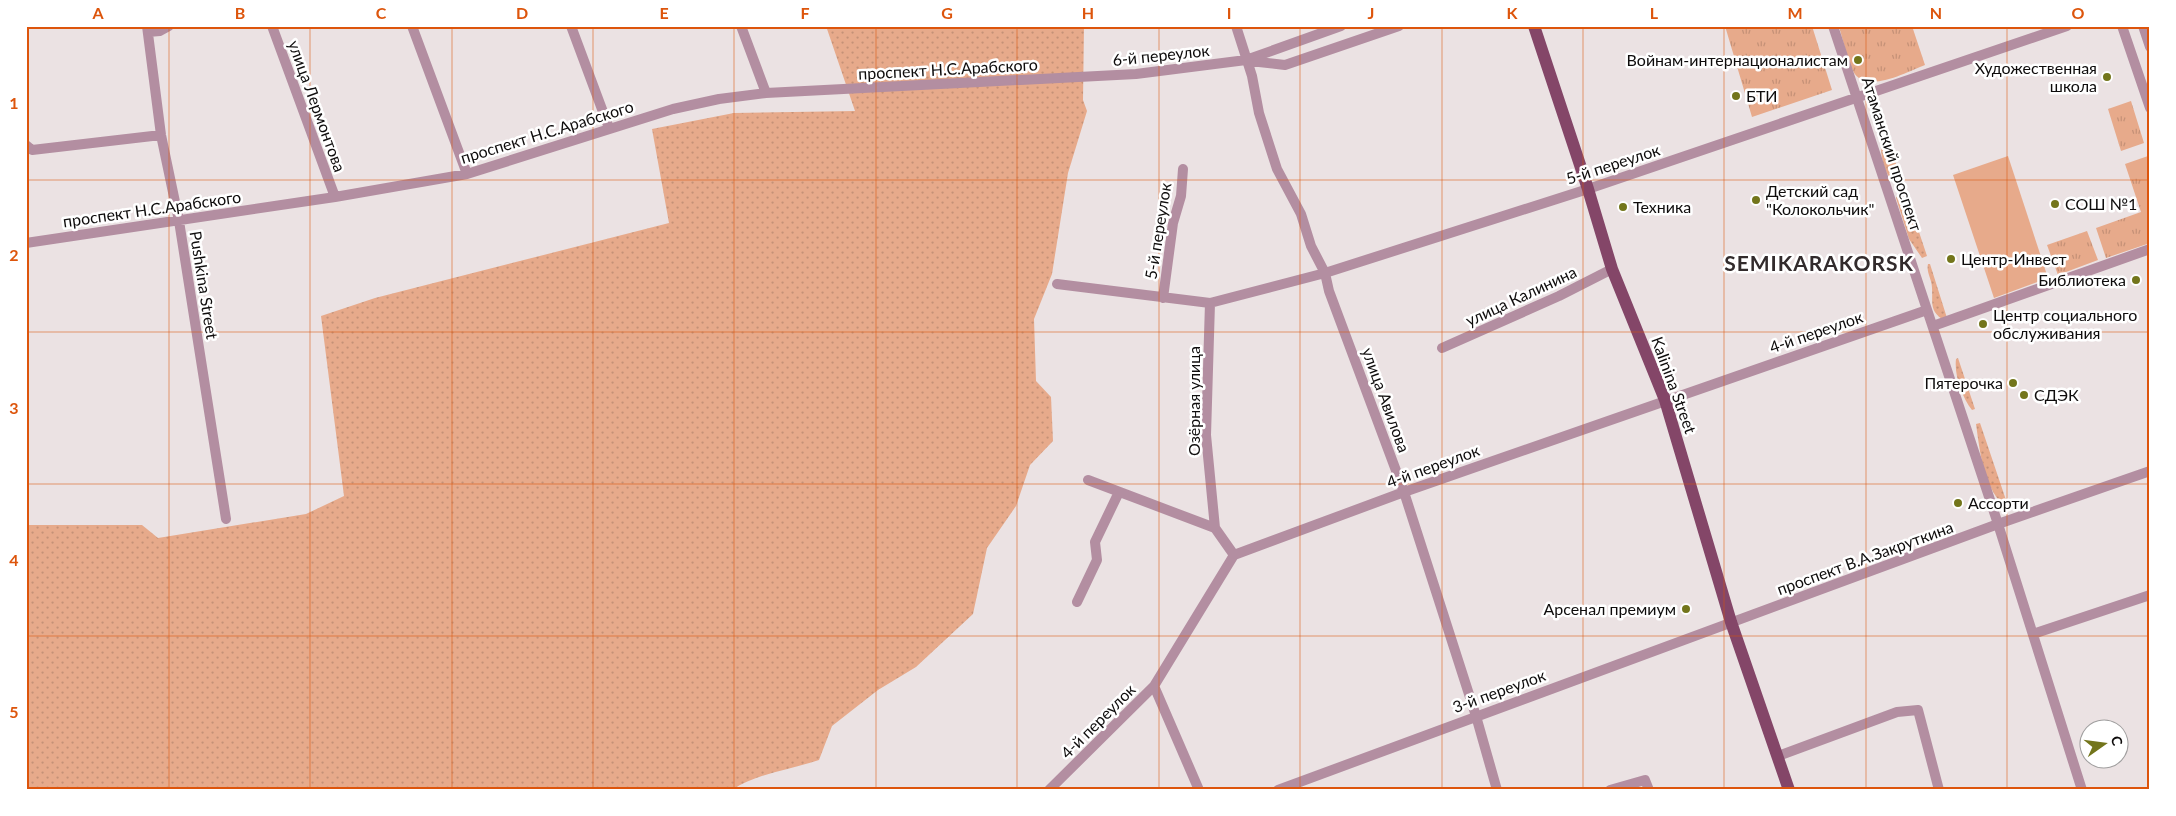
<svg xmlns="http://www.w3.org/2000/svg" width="2176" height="816" font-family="Lato,sans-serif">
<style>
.grass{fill:url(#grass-dots)}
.park{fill:url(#park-tufts)}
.pitch{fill:#e7aa8b}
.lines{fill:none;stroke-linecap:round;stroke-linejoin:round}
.minor{stroke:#b38ea1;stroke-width:10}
.major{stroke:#844668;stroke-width:12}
.grid{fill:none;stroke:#dd550c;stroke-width:1;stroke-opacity:0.55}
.poi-dot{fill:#73751b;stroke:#fff;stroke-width:2}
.labels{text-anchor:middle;stroke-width:5;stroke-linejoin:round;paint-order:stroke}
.street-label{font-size:16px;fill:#0e0c0c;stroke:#fff}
.poi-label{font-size:16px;fill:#0e0c0c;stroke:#fff;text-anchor:start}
.district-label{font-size:21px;font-weight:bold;letter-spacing:1px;fill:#322b2c;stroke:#fff}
.neatline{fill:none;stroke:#dd550c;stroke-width:2}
.grid-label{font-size:16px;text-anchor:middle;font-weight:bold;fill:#dd550c}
</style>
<defs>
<pattern id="grass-dots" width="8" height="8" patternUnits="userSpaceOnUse" patternTransform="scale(1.25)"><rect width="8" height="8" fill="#e7aa8b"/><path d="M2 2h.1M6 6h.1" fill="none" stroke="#c59177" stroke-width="1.8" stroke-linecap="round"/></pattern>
<pattern id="park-tufts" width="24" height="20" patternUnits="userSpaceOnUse" patternTransform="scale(1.25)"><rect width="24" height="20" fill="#e7aa8b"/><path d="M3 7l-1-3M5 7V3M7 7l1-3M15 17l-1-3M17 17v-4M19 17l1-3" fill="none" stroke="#c59177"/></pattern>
</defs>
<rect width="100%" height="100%" fill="#ebe2e3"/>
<path class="grass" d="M 826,26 L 1084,26 L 1083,100 L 1087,111 L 1068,173 L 1052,274 L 1034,319 L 1036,381 L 1051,397 L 1053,441 L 1030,465 L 1016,506 L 987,548 L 973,614 L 916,667 L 878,690 L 832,726 L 819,760 C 790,770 757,773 732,790 L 26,790 L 26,525 L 142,525 L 158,538 L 306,514 L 344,496 L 321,316 L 375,298 L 669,223 L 652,129 L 734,113 L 855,111 Z
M 1887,146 L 1895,161 L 1903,183 L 1898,185 C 1887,180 1881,161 1881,148 Z
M 1905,190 L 1927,256 L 1922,258 L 1909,239 L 1896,198 L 1900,191 Z
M 1928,264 L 1930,264 L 1947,318 L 1942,319 C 1929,310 1933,301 1932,288 C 1932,279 1926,272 1928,264 Z
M 1958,358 L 1975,409 L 1972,410 C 1962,397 1954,375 1956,359 Z
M 1980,423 L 2007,503 L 2003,505 C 1983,484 1980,452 1976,424 Z"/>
<path class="park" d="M 1725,26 L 1812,26 L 1832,90 L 1752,117 Z
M 1839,26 L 1912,26 L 1925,65 C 1907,72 1865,95 1853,71 C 1847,57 1843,41 1839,26 Z
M 2131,101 L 2144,143 L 2121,151 L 2108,109 Z
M 2148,156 L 2150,243 L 2106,258 L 2096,228 L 2141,212 L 2125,164 Z
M 2087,231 L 2098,260 L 2058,275 L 2047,245 Z"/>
<path class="pitch" d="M 2008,156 L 2048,278 L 1994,298 L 1953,175 Z"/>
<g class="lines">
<path class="minor" d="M 147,26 L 161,135 L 179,221 L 226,519
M 272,26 L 335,197
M 412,26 L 467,174
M 571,26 L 609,128
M 741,26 L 766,93
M 1236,26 L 1252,76 L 1259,113 L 1277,169 L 1301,214 L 1311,246 L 1325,273 L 1329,291 L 1404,492 L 1476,716 L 1497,790
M 1833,26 L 1998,524 L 2082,790
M 2122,26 L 2150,108
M 2143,26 L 2150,47
M 148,32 L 160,31 L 169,26
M 1250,61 L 1285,65 L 1399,26
M 26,145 L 32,150 L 161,135
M 26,243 L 335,197 L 467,174 L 673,109 L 719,99 L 766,93 L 1136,74 L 1246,60 L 1341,26
M 1057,284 L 1210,303 L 1325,273 L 1588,189 L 2067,26
M 1163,298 L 1173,223 L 1181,196 L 1183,169
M 1210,303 L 1206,435 L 1215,528
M 1933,326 L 2150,249
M 1442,348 L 1559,296 L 1612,269
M 1088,480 L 1215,528 L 1234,555
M 1077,602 L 1097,560 L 1095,542 L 1119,492
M 2033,634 L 2150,595
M 1154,686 L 1199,790
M 1778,756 L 1897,712 L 1918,710 L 1939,790
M 1049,790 L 1154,686 L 1234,555 L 1404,492 L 1927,310
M 1278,790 L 1998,524 L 2150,471
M 1610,790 L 1645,780 L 1649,790"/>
<path class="major" d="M 1534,26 L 1588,189 L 1612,269 L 1665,400 L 1731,622 L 1789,790"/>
</g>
<path class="grid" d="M 169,26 L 169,790M 310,26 L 310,790M 452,26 L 452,790M 593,26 L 593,790M 734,26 L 734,790M 876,26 L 876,790M 1017,26 L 1017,790M 1159,26 L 1159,790M 1300,26 L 1300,790M 1442,26 L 1442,790M 1583,26 L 1583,790M 1724,26 L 1724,790M 1866,26 L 1866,790M 2007,26 L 2007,790M 26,180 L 2150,180M 26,332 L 2150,332M 26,484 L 2150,484M 26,636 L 2150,636"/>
<g class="poi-dot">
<circle cx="1858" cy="60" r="5"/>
<circle cx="2107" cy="77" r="5"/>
<circle cx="1736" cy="96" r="5"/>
<circle cx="1756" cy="200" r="5"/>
<circle cx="2055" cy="204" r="5"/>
<circle cx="1623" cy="207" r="5"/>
<circle cx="1951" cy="259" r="5"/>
<circle cx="2136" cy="280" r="5"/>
<circle cx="1983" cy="324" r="5"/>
<circle cx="2013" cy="383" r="5"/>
<circle cx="2024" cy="395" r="5"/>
<circle cx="1958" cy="503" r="5"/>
<circle cx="1686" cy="609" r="5"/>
</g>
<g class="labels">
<g class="street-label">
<text transform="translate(1161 55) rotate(-6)" y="6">6-й переулок</text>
<text transform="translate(948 69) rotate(-3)" y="6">проспект Н.С.Арабского</text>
<text transform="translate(317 106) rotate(70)" y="6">улица Лермонтова</text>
<text transform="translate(547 132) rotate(-17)" y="6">проспект Н.С.Арабского</text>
<text transform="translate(1892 154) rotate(72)" y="6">Атаманский проспект</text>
<text transform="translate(1613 164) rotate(-18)" y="6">5-й переулок</text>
<text transform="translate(152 209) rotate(-8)" y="6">проспект Н.С.Арабского</text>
<text transform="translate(1158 231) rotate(-81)" y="6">5-й переулок</text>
<text transform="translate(204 285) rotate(81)" y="6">Pushkina Street</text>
<text transform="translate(1521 296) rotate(-25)" y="6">улица Калинина</text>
<text transform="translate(1816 332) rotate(-19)" y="6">4-й переулок</text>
<text transform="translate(1674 385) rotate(70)" y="6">Kalinina Street</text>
<text transform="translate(1386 400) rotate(70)" y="6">улица Авилова</text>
<text transform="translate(1194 401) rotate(-90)" y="6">Озёрная улица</text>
<text transform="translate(1433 466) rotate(-20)" y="6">4-й переулок</text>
<text transform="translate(1865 558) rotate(-20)" y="6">проспект В.А.Закруткина</text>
<text transform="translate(1499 691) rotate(-20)" y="6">3-й переулок</text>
<text transform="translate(1098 721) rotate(-45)" y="6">4-й переулок</text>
</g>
<g class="poi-label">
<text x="1848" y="66" text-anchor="end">Войнам-интернационалистам</text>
<text x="2097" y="74" text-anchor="end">Художественная<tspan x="2097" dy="18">школа</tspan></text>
<text x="1746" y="102">БТИ</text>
<text x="1766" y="197">Детский сад<tspan x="1766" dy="18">"Колокольчик"</tspan></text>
<text x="2065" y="210">СОШ №1</text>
<text x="1633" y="213">Техника</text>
<text x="1961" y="265">Центр-Инвест</text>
<text x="2126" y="286" text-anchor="end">Библиотека</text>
<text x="1993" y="321">Центр социального<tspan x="1993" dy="18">обслуживания</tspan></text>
<text x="2003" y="389" text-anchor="end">Пятeрочка</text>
<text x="2034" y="401">СДЭК</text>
<text x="1968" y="509">Ассорти</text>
<text x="1676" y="615" text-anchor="end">Арсенал премиум</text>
</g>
<g class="district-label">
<text x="1819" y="271">SEMIKARAKORSK</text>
</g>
</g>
<rect width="2176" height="816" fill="none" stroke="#ffffff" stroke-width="55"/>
<g transform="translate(2104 744) rotate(76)"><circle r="24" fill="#ffffff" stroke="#9f9e9e"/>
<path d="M0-4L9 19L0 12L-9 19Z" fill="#73751b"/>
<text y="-8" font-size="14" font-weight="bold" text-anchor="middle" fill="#0e0c0c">С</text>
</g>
<rect x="28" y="28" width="2120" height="760" class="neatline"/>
<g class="grid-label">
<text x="98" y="19">A</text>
<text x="240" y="19">B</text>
<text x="381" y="19">C</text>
<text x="522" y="19">D</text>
<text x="664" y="19">E</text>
<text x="805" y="19">F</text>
<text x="947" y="19">G</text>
<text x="1088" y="19">H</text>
<text x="1229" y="19">I</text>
<text x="1371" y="19">J</text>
<text x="1512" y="19">K</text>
<text x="1654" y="19">L</text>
<text x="1795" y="19">M</text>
<text x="1936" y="19">N</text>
<text x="2078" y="19">O</text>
<text x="14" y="109">1</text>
<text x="14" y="261">2</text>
<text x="14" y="414">3</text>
<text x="14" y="566">4</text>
<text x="14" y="718">5</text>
</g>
</svg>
